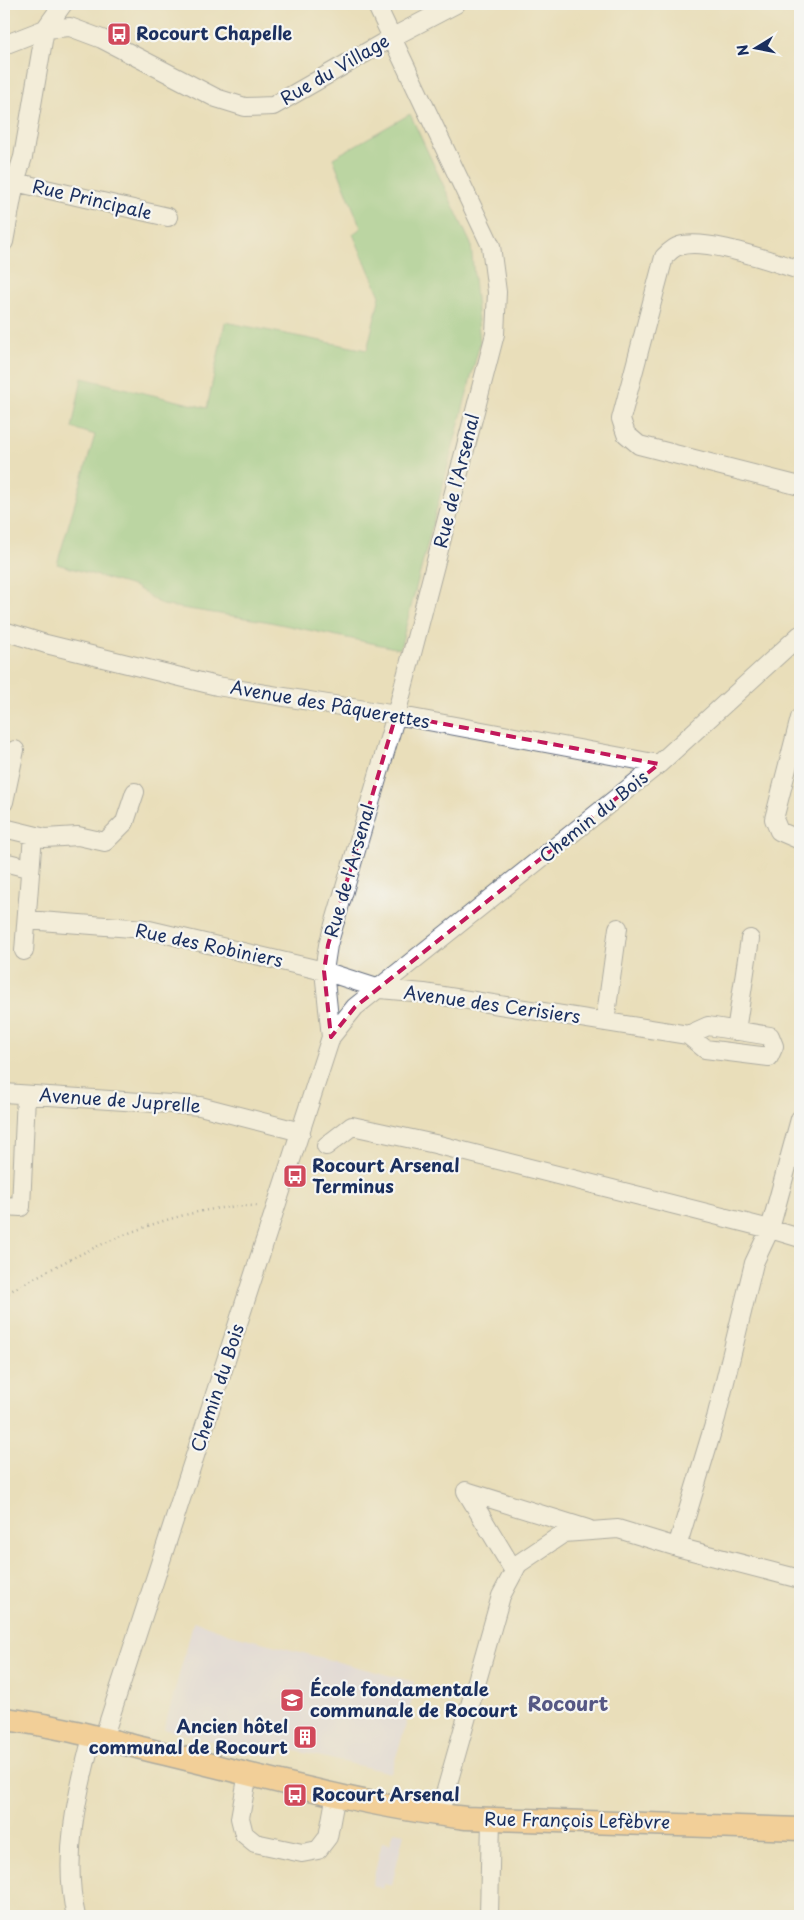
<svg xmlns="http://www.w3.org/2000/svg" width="804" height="1920" font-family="'Playpen Sans',sans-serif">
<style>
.built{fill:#d9d6f7}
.grass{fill:#83ca85;stroke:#4f7c72}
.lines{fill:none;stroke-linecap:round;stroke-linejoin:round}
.minor-casing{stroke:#636c7e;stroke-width:20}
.major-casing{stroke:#636c7e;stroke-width:25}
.path{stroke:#636c7e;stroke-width:2.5;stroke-dasharray:1 4;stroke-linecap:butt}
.minor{stroke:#fff;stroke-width:18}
.major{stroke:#fcbd6f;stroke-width:22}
.marked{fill:none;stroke:#c2185b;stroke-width:4;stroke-dasharray:10 6;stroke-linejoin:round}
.labels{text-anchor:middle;stroke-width:4.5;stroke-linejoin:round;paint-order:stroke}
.poi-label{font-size:18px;font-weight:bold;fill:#1b2f5e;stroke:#f6f6f2;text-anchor:start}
.street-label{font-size:18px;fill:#1b2f5e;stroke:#f6f6f2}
.quarter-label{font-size:20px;font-weight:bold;fill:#565884;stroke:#f6f6f2}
</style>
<rect width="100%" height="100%" fill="#f6f6f2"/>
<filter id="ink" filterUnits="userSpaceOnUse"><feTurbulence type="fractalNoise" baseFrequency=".02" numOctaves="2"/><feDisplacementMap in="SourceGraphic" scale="10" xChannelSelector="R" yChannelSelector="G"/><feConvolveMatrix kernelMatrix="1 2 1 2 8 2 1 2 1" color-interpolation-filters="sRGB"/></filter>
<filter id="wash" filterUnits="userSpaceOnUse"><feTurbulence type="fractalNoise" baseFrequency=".0096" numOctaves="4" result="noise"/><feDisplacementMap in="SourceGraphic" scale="20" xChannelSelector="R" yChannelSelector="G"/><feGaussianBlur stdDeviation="1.12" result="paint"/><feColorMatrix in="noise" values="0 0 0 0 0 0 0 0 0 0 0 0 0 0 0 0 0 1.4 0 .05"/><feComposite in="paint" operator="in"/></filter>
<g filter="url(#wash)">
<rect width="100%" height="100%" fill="#e9deba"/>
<path class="built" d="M 194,1621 L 230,1634 L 415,1682 L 408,1718 L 391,1773 L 283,1748 L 279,1758 L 164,1729 Z
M 394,1831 L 404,1833 L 392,1885 L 385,1883 L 383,1889 L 372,1885 L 382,1842 L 390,1844 Z"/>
<path class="grass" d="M 410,114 L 471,244 L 480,343 L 400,649 L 265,621 L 162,605 L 136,587 L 57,564 L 95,435 L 72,428 L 82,378 L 207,408 L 225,322 L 367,350 L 380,296 L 353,234 L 361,228 L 333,158 Z"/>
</g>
<g filter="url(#ink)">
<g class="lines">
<g class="minor-casing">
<path id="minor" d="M 45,29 L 70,27 L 102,39 L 216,98 L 245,107 L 273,106 L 393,37 L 456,4
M 4,45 L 45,29 L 63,4
M 15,182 L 168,217
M 4,242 L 15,182 L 23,157 L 45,29
M 800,270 C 772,262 706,237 679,246 C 674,247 668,253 664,257 L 621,419 L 626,434 L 639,445 L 800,486
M 4,631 L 46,644 L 217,686 L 396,715 L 659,764
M 800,718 L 774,819 L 779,831 L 800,840
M 4,802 L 15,750
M 4,828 L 45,838 L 78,836 L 105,842 L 125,822 L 135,792
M 4,862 L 28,868
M 27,920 L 145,929 L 324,971 L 380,989 L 424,993 L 688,1035 L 708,1026 L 770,1036 L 774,1046 L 769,1057 L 705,1049 L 688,1035
M 24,951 L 33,835
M 605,1022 L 618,928
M 736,1031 L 750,939
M 331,1037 L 324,971 L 328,945 L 396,715 L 495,334 L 497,292 L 491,246 L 376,4
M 4,1093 L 200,1106 L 301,1132
M 800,1119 L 770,1229 L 800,1238
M 326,1146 L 352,1126 L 435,1144 L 770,1229 L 754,1263 L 716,1418 L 677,1547 L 618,1529 L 564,1533 L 518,1564 L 501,1596 L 439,1815
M 4,1206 L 21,1207 L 26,1095
M 677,1547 L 800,1579
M 514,1571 L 466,1491 L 588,1529
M 103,1739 L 331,1037 L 355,1007 L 659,764 L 800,635
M 248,1773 L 240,1818 L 244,1834 L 255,1843 L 302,1853 L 318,1850 L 328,1837 L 336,1794
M 76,1916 C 62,1857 77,1794 92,1737
M 489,1916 L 491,1818"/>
</g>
<g class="major-casing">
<path id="major" d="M 4,1719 C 50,1724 96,1737 141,1748 C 248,1773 357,1805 466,1818 L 800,1829"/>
</g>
<path class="path" d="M 4,1295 C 77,1253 175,1203 260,1206"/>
<use href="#minor" class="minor"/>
<use href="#major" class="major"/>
</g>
</g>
<path d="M0 0H804V1920H0ZM 396,715 L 659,764 L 355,1007 L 331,1037 L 324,971 L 328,945 Z" fill="#e9deba" fill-opacity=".55" fill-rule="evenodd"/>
<path class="marked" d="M 396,715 L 659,764 L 355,1007 L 331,1037 L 324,971 L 328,945 Z"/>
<defs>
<g id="bus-square" transform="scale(1.25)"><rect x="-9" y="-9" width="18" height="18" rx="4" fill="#d1495b" stroke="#f6f6f2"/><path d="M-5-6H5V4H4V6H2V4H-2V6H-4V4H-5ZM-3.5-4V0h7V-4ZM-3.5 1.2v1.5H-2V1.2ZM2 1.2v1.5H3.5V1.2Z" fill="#fff"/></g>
<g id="school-square" transform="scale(1.25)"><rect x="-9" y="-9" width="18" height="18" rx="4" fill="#d1495b" stroke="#f6f6f2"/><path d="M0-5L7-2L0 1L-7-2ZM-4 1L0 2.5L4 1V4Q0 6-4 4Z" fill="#fff"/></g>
<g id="building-square" transform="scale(1.25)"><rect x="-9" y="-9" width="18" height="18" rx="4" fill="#d1495b" stroke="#f6f6f2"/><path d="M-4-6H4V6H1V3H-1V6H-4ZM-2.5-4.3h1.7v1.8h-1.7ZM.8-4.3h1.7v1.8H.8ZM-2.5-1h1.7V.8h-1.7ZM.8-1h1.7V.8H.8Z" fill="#fff"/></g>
</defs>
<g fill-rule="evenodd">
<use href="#bus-square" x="119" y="34"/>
<use href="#bus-square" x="295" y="1176"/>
<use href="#school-square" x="292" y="1700"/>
<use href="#building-square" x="305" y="1737"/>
<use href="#bus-square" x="295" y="1795"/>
</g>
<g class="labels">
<g class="poi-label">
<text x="136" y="40">Rocourt Chapelle</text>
<text x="312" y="1172">Rocourt Arsenal<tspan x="312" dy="21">Terminus</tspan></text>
<text x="310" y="1696">École fondamentale<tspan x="310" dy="21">communale de Rocourt</tspan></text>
<text x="288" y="1733" text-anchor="end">Ancien hôtel<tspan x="288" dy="21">communal de Rocourt</tspan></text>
<text x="312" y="1801">Rocourt Arsenal</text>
</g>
<g class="street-label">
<text transform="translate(335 70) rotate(-30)" y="6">Rue du Village</text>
<text transform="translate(92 200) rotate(13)" y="6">Rue Principale</text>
<text transform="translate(457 481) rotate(-76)" y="6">Rue de l'Arsenal</text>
<text transform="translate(330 705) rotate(10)" y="6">Avenue des Pâquerettes</text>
<text transform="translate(594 817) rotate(-39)" y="6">Chemin du Bois</text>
<text transform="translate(350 871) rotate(-74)" y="6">Rue de l'Arsenal</text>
<text transform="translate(209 946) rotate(12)" y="6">Rue des Robiniers</text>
<text transform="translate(492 1005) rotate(8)" y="6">Avenue des Cerisiers</text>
<text transform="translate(120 1101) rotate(4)" y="6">Avenue de Juprelle</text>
<text transform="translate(218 1388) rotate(-72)" y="6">Chemin du Bois</text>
<text transform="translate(577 1821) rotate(1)" y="6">Rue François Lefèbvre</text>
</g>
<g class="quarter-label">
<text x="568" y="1711">Rocourt</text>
</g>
</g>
<rect width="804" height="1920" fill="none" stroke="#f6f6f2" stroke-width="20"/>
<g transform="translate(756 48) rotate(260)" stroke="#f6f6f2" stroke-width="4" paint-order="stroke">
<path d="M0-4L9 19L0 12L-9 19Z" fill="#1b2f5e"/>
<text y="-8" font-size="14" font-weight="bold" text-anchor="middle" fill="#1b2f5e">N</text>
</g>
</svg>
